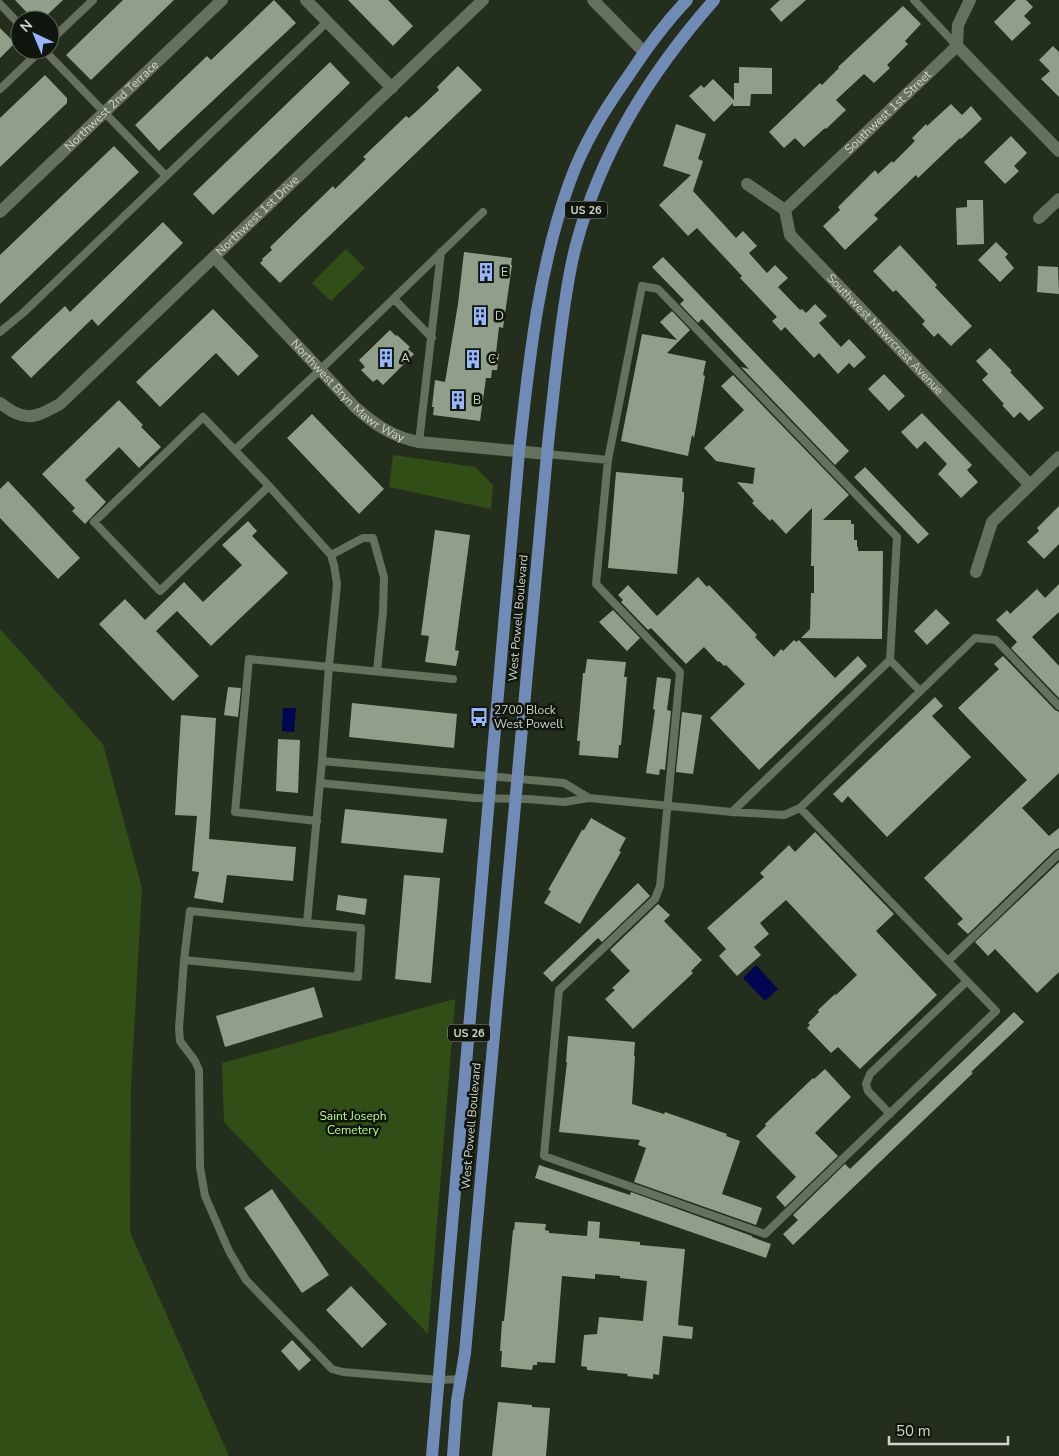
<svg xmlns="http://www.w3.org/2000/svg" width="1059" height="1456" font-family="'Nunito Sans',sans-serif">
<style>
.green{fill:#314e16}
.water{fill:#02054f}
.building{fill:#919e89}
.lines{fill:none;stroke-linecap:round;stroke-linejoin:round}
.lane{stroke:#65715d;stroke-width:8}
.street{stroke:#65715d;stroke-width:12}
.primary{stroke:#708bb5;stroke-width:12}
.labels{text-anchor:middle;stroke-width:5;stroke-linejoin:round;paint-order:stroke}
.shield{fill:#10150d;stroke:#969b91;stroke-width:1}
.shield-label{font-size:11px;font-weight:bold;fill:#cfd5ca}
.street-label{font-size:12px;fill:#cfd5ca;stroke:#10150d}
.poi-label{font-size:12px;fill:#cfd5ca;stroke:#10150d;text-anchor:start}
.park-label{font-size:12px;fill:#bbfb89;stroke:#10150d}
</style>
<rect width="100%" height="100%" fill="#242e1d"/>
<path class="green" d="M 346,249 L 365,268 L 331,301 L 312,283 Z
M 393,455 L 475,467 L 493,485 L 491,509 L 389,487 Z
M 0,629 L 103,744 L 142,888 L 131,1087 L 130,1232 L 229,1456 L 0,1456 Z
M 455,999 L 455,1003 L 428,1334 L 224,1122 L 222,1063 Z"/>
<path class="water" d="M 283,708 L 296,708 L 294,732 L 282,731 Z
M 756,965 L 778,989 L 765,1001 L 743,978 Z"/>
<path class="building" d="M 15,0 L 63,0 L 42,20 L 34,20 Z
M 123,0 L 174,0 L 91,80 L 66,55 Z
M 274,0 L 296,23 L 159,151 L 135,125 L 207,56 L 211,60 Z
M 348,0 L 388,0 L 413,26 L 393,46 Z
M 780,0 L 806,0 L 781,22 L 770,9 Z
M 1016,0 L 1026,0 L 1033,7 L 1024,16 L 1031,23 L 1012,41 L 994,22 Z
M 903,6 L 921,24 L 905,41 L 908,44 L 887,65 L 890,68 L 874,83 L 864,74 L 836,100 L 846,110 L 826,129 L 825,128 L 804,147 L 795,138 L 784,148 L 769,132 L 820,83 L 822,85 L 839,68 L 838,67 Z
M 0,28 L 15,43 L 0,58 Z
M 1053,46 L 1059,52 L 1059,97 L 1041,79 L 1050,71 L 1039,60 Z
M 330,62 L 350,83 L 213,215 L 193,194 Z
M 458,66 L 482,90 L 280,283 L 260,263 L 263,260 L 262,259 L 272,250 L 270,247 L 333,186 L 335,189 L 366,159 L 363,157 L 406,116 L 409,118 L 419,109 L 439,90 L 437,87 Z
M 739,67 L 772,68 L 772,94 L 751,94 L 750,106 L 733,106 L 733,103 L 714,122 L 689,96 L 701,85 L 704,88 L 713,79 L 734,100 L 734,83 L 739,83 Z
M 45,75 L 67,98 L 67,103 L 0,167 L 0,118 Z
M 951,104 L 962,115 L 971,106 L 982,119 L 961,139 L 960,138 L 918,178 L 916,175 L 874,215 L 878,219 L 845,250 L 823,226 L 840,210 L 838,207 L 875,170 L 878,174 L 892,161 L 893,163 L 915,141 L 912,138 L 926,124 L 927,126 Z
M 676,124 L 706,134 L 698,159 L 703,161 L 693,191 L 736,238 L 743,231 L 757,246 L 749,253 L 767,273 L 775,265 L 788,278 L 778,287 L 800,310 L 802,309 L 806,313 L 815,304 L 827,316 L 819,323 L 841,347 L 849,339 L 866,357 L 854,368 L 849,363 L 838,374 L 819,353 L 814,358 L 785,327 L 781,331 L 772,321 L 777,317 L 740,278 L 742,276 L 697,228 L 688,236 L 659,205 L 691,175 L 663,166 Z
M 1011,136 L 1027,153 L 1014,166 L 1019,171 L 1005,184 L 984,162 Z
M 114,146 L 139,172 L 0,304 L 0,255 Z
M 967,200 L 983,200 L 984,244 L 957,245 L 956,208 L 967,207 Z
M 163,222 L 183,243 L 98,326 L 92,319 L 31,378 L 11,357 L 65,306 L 70,312 Z
M 996,242 L 1008,254 L 1005,257 L 1014,268 L 1000,282 L 978,260 Z
M 900,245 L 937,285 L 935,287 L 972,326 L 951,346 L 938,333 L 934,337 L 922,324 L 925,321 L 896,290 L 893,292 L 873,271 Z
M 464,252 L 512,258 L 511,265 L 512,265 L 503,328 L 499,327 L 496,353 L 499,354 L 497,370 L 492,370 L 491,378 L 486,378 L 480,421 L 433,415 L 434,407 L 432,407 L 435,380 L 445,382 L 458,304 Z
M 663,257 L 849,451 L 835,465 L 741,367 L 749,369 L 702,319 L 698,323 L 680,304 L 684,300 L 652,267 Z
M 1038,266 L 1058,267 L 1059,294 L 1037,292 Z
M 213,309 L 259,356 L 238,376 L 216,353 L 160,407 L 136,382 Z
M 672,311 L 690,330 L 667,353 L 706,361 L 703,375 L 705,376 L 697,421 L 694,438 L 692,435 L 688,456 L 621,441 L 642,334 L 677,340 L 660,322 Z
M 390,330 L 396,336 L 397,335 L 410,347 L 408,349 L 414,354 L 383,385 L 377,379 L 373,382 L 361,370 L 365,367 L 359,360 Z
M 990,348 L 1012,371 L 1010,372 L 1044,408 L 1029,421 L 1020,412 L 1014,418 L 1002,405 L 1004,404 L 982,380 L 988,374 L 976,361 Z
M 884,374 L 905,396 L 889,411 L 868,389 Z
M 733,375 L 849,495 L 823,520 L 851,520 L 851,524 L 854,524 L 854,540 L 857,540 L 857,547 L 858,547 L 858,551 L 883,551 L 882,639 L 801,638 L 810,629 L 811,593 L 814,593 L 814,566 L 811,566 L 812,508 L 786,534 L 772,519 L 770,521 L 752,503 L 754,501 L 737,482 L 753,484 L 755,468 L 716,461 L 704,448 L 744,410 L 721,386 Z
M 119,400 L 143,425 L 141,427 L 161,447 L 139,468 L 119,447 L 85,480 L 106,502 L 85,524 L 72,511 L 75,508 L 42,474 Z
M 922,413 L 972,465 L 967,470 L 978,482 L 961,498 L 938,474 L 947,464 L 925,441 L 917,449 L 901,432 Z
M 312,414 L 384,489 L 359,514 L 287,438 Z
M 865,467 L 929,534 L 918,544 L 854,477 Z
M 616,472 L 683,478 L 682,492 L 684,492 L 684,499 L 677,574 L 608,568 Z
M 8,481 L 80,558 L 58,579 L 0,518 L 0,489 Z
M 1059,506 L 1059,544 L 1044,559 L 1027,542 L 1039,531 L 1037,528 Z
M 248,521 L 257,531 L 252,536 L 288,573 L 211,646 L 177,611 L 156,631 L 199,676 L 173,701 L 99,624 L 125,599 L 145,620 L 184,582 L 203,602 L 242,565 L 222,545 Z
M 435,530 L 470,535 L 455,650 L 459,651 L 456,666 L 425,662 L 429,636 L 421,635 Z
M 698,577 L 707,587 L 709,585 L 739,616 L 757,635 L 755,637 L 774,657 L 781,649 L 783,651 L 794,640 L 796,642 L 799,640 L 835,678 L 858,656 L 867,666 L 759,770 L 710,718 L 745,684 L 726,665 L 724,666 L 719,661 L 718,662 L 704,647 L 686,664 L 651,628 L 648,630 L 621,602 L 623,600 L 618,595 L 628,585 L 657,616 Z
M 1059,584 L 1059,612 L 1032,637 L 1059,666 L 1059,698 L 1011,648 L 1017,642 L 996,620 L 1007,610 L 1010,614 L 1037,589 L 1045,598 Z
M 936,609 L 950,623 L 927,645 L 914,631 Z
M 613,610 L 640,638 L 627,651 L 599,622 Z
M 1003,656 L 1055,710 L 1059,712 L 1059,773 L 1022,808 L 1049,836 L 1059,828 L 1059,848 L 1055,850 L 968,934 L 957,924 L 963,919 L 924,878 L 1027,780 L 958,708 L 999,669 L 994,664 Z
M 587,659 L 626,662 L 624,677 L 627,677 L 621,745 L 619,745 L 618,758 L 579,755 L 580,741 L 577,741 L 583,673 L 585,673 Z
M 657,677 L 671,679 L 667,710 L 671,711 L 665,770 L 660,769 L 659,775 L 646,773 L 655,710 L 653,709 Z
M 228,687 L 241,688 L 238,717 L 224,715 Z
M 935,697 L 943,706 L 932,716 L 971,757 L 887,837 L 848,796 L 842,803 L 833,794 Z
M 352,703 L 457,714 L 454,748 L 349,737 Z
M 682,712 L 702,715 L 693,774 L 676,772 Z
M 181,715 L 216,718 L 209,839 L 296,847 L 293,881 L 227,875 L 223,903 L 194,898 L 199,872 L 192,871 L 197,816 L 175,815 Z
M 278,739 L 300,740 L 298,793 L 276,791 Z
M 345,809 L 447,819 L 443,853 L 341,843 Z
M 591,818 L 626,838 L 619,851 L 621,852 L 580,924 L 544,903 L 551,891 L 548,890 L 582,830 L 584,830 Z
M 815,832 L 894,914 L 876,931 L 937,995 L 860,1069 L 838,1047 L 831,1053 L 807,1028 L 810,1025 L 808,1023 L 819,1012 L 818,1010 L 835,994 L 836,995 L 857,975 L 786,900 L 760,923 L 769,934 L 754,947 L 761,955 L 737,976 L 719,956 L 726,949 L 707,928 L 764,877 L 760,873 L 789,845 L 795,852 Z
M 1059,862 L 1059,972 L 1037,993 L 995,949 L 988,956 L 975,942 Z
M 404,875 L 440,878 L 431,983 L 395,979 Z
M 638,883 L 650,896 L 602,942 L 598,938 L 552,982 L 543,973 Z
M 338,895 L 367,899 L 365,915 L 336,910 Z
M 658,904 L 670,915 L 664,921 L 702,960 L 691,971 L 693,973 L 633,1029 L 605,999 L 615,990 L 612,988 L 630,971 L 610,950 Z
M 314,987 L 323,1017 L 225,1047 L 216,1016 Z
M 1014,1012 L 1024,1022 L 971,1072 L 973,1073 L 793,1245 L 783,1234 L 798,1220 L 793,1215 L 845,1164 L 850,1169 Z
M 568,1036 L 635,1042 L 634,1056 L 635,1056 L 632,1104 L 664,1114 L 665,1112 L 727,1134 L 726,1136 L 740,1141 L 722,1194 L 762,1208 L 756,1225 L 634,1182 L 646,1148 L 638,1145 L 640,1140 L 559,1132 L 567,1062 L 566,1062 Z
M 825,1069 L 851,1097 L 815,1133 L 838,1156 L 785,1207 L 776,1197 L 796,1177 L 756,1136 L 766,1126 L 765,1124 L 813,1078 L 814,1079 Z
M 539,1165 L 630,1195 L 631,1192 L 752,1236 L 752,1237 L 771,1244 L 766,1258 L 535,1178 Z
M 272,1189 L 329,1275 L 302,1293 L 244,1208 Z
M 588,1221 L 600,1222 L 599,1238 L 640,1242 L 640,1245 L 685,1249 L 678,1325 L 693,1327 L 692,1339 L 663,1336 L 659,1375 L 653,1374 L 653,1379 L 627,1376 L 628,1374 L 587,1370 L 587,1367 L 581,1366 L 584,1335 L 597,1334 L 599,1317 L 643,1321 L 647,1281 L 620,1278 L 620,1276 L 595,1274 L 595,1279 L 562,1276 L 555,1363 L 537,1362 L 537,1365 L 533,1365 L 532,1370 L 501,1367 L 502,1351 L 500,1351 L 502,1321 L 504,1321 L 513,1230 L 514,1230 L 515,1222 L 546,1224 L 545,1230 L 549,1231 L 549,1233 L 587,1236 Z
M 351,1286 L 387,1324 L 362,1348 L 326,1310 Z
M 292,1340 L 311,1360 L 299,1371 L 281,1351 Z
M 498,1402 L 532,1405 L 532,1407 L 550,1408 L 546,1456 L 492,1456 Z"/>
<g class="lines">
<path class="lane" d="M 914,0 L 957,46
M 0,4 L 20,25
M 50,41 L 93,0
M 44,50 L 166,176
M 0,89 L 41,50
M 394,299 L 432,338
M 0,332 L 23,313 L 327,22
M 419,442 L 441,252
M 235,450 L 320,370 L 483,212
M 547,454 L 608,460
M 269,486 L 160,591 L 94,522 L 203,417 L 269,486 L 331,555 L 334,565 L 337,584 L 329,666 L 322,761 L 307,923 L 190,911 L 184,960 L 358,977 L 361,928 L 307,923
M 331,555 L 363,538 L 373,538 L 384,577 L 383,612 L 377,671
M 890,660 L 920,691
M 322,761 L 564,783 L 589,798
M 320,783 L 474,798 L 528,799 L 564,802 L 589,798 L 732,812 L 784,815 L 800,808 L 996,1011 L 765,1234 L 544,1156 L 559,990 L 655,899 L 660,886 L 680,672 L 596,584 L 608,460 L 642,286 L 658,289 L 897,537 L 890,660 L 732,812
M 800,808 L 975,638 L 996,640 L 1059,706
M 317,821 L 235,812 L 249,659 L 453,679
M 184,960 L 179,1029 L 180,1041 L 195,1061 L 199,1070 L 200,1167 L 205,1196 L 229,1251 L 246,1280 L 332,1369 L 343,1372 L 439,1380 L 461,1379
M 948,961 L 1059,854
M 890,1114 L 868,1091 L 866,1084 L 870,1074 L 967,981"/>
<g class="street">
<path d="M 306,0 L 392,88"/>
<path d="M 593,0 L 644,52"/>
<path d="M 957,46 L 1059,151"/>
<path id="s1" d="M 747,184 L 785,210 L 790,235 L 1030,485"/>
<path id="s2" d="M 785,210 L 957,46 L 958,25 L 970,0"/>
<path id="s3" d="M 0,212 L 222,0"/>
<path d="M 1039,218 L 1059,199"/>
<path id="s4" d="M 214,257 L 355,407 C 375,425 393,437 419,442 L 547,454"/>
<path id="s5" d="M 0,403 C 25,423 34,418 60,404 L 483,0"/>
<path d="M 976,572 L 992,522 L 1059,457"/>
</g>
<path class="primary" d="M 432,1456 L 519,452 C 529,362 538,270 569,184 C 583,144 605,109 629,75 C 646,49 665,23 687,0
M 453,1456 L 457,1401 L 465,1353 L 547,454 C 551,415 555,377 560,338 C 564,307 568,275 576,245 C 601,151 650,73 714,0"/>
</g>
<defs>
<g id="building-bare" transform="scale(1.5)"><path d="M-4-6H4V6H1V3H-1V6H-4ZM-2.5-4.3h1.7v1.8h-1.7ZM.8-4.3h1.7v1.8H.8ZM-2.5-1h1.7V.8h-1.7ZM.8-1h1.7V.8H.8Z" fill="#96b6fd" stroke="#10150d" stroke-width="2.5" paint-order="stroke"/></g>
<g id="bus-bare" transform="scale(1.5)"><path d="M-5-6H5V4H4V6H2V4H-2V6H-4V4H-5ZM-3.5-4V0h7V-4ZM-3.5 1.2v1.5H-2V1.2ZM2 1.2v1.5H3.5V1.2Z" fill="#96b6fd" stroke="#10150d" stroke-width="2.5" paint-order="stroke"/></g>
</defs>
<g fill-rule="evenodd">
<use href="#building-bare" x="486" y="272"/>
<use href="#building-bare" x="480" y="316"/>
<use href="#building-bare" x="386" y="358"/>
<use href="#building-bare" x="473" y="359"/>
<use href="#building-bare" x="458" y="400"/>
<use href="#bus-bare" x="479" y="717"/>
</g>
<g class="labels">
<g class="shield">
<rect x="565" y="201.5" width="42" height="17" rx="4"/>
<rect x="448" y="1024.5" width="42" height="17" rx="4"/>
</g>
<g class="shield-label">
<text x="586" y="214">US 26</text>
<text x="469" y="1037">US 26</text>
</g>
<g class="street-label">
<text dy="4" stroke="none"><textPath href="#s3" startOffset="154">Northwest 2nd Terrace</textPath></text>
<text dy="4" stroke="none"><textPath href="#s2" startOffset="142">Southwest 1st Street</textPath></text>
<text dy="4" stroke="none"><textPath href="#s5" startOffset="339">Northwest 1st Drive</textPath></text>
<text dy="4" stroke="none"><textPath href="#s1" startOffset="209">Southwest Mawrcrest Avenue</textPath></text>
<text dy="4" stroke="none"><textPath href="#s4" startOffset="190">Northwest Bryn Mawr Way</textPath></text>
<text transform="translate(518 618) rotate(-85)" y="4">West Powell Boulevard</text>
<text transform="translate(471 1126) rotate(-85)" y="4">West Powell Boulevard</text>
</g>
<g class="poi-label">
<text x="501" y="276">E</text>
<text x="495" y="320">D</text>
<text x="401" y="362">A</text>
<text x="488" y="363">C</text>
<text x="473" y="404">B</text>
<text x="494" y="714">2700 Block<tspan x="494" dy="14">West Powell</tspan></text>
</g>
<g class="park-label">
<text x="353" y="1120">Saint Joseph<tspan x="353" dy="14">Cemetery</tspan></text>
</g>
</g>
<g transform="translate(35 35) rotate(316)"><circle r="24" fill="#10150d" stroke="#5c6259"/>
<path d="M0-4L9 19L0 12L-9 19Z" fill="#96b6fd"/>
<text y="-8" font-size="14" font-weight="bold" text-anchor="middle" fill="#cfd5ca">N</text>
</g>
<path d="M889 1436v8h119v-8" fill="none" stroke="#cfd5ca" stroke-width="2.5"/>
<text x="896" y="1436" font-size="15" fill="#cfd5ca" stroke="#10150d" stroke-width="4" paint-order="stroke">50 m</text>
</svg>
